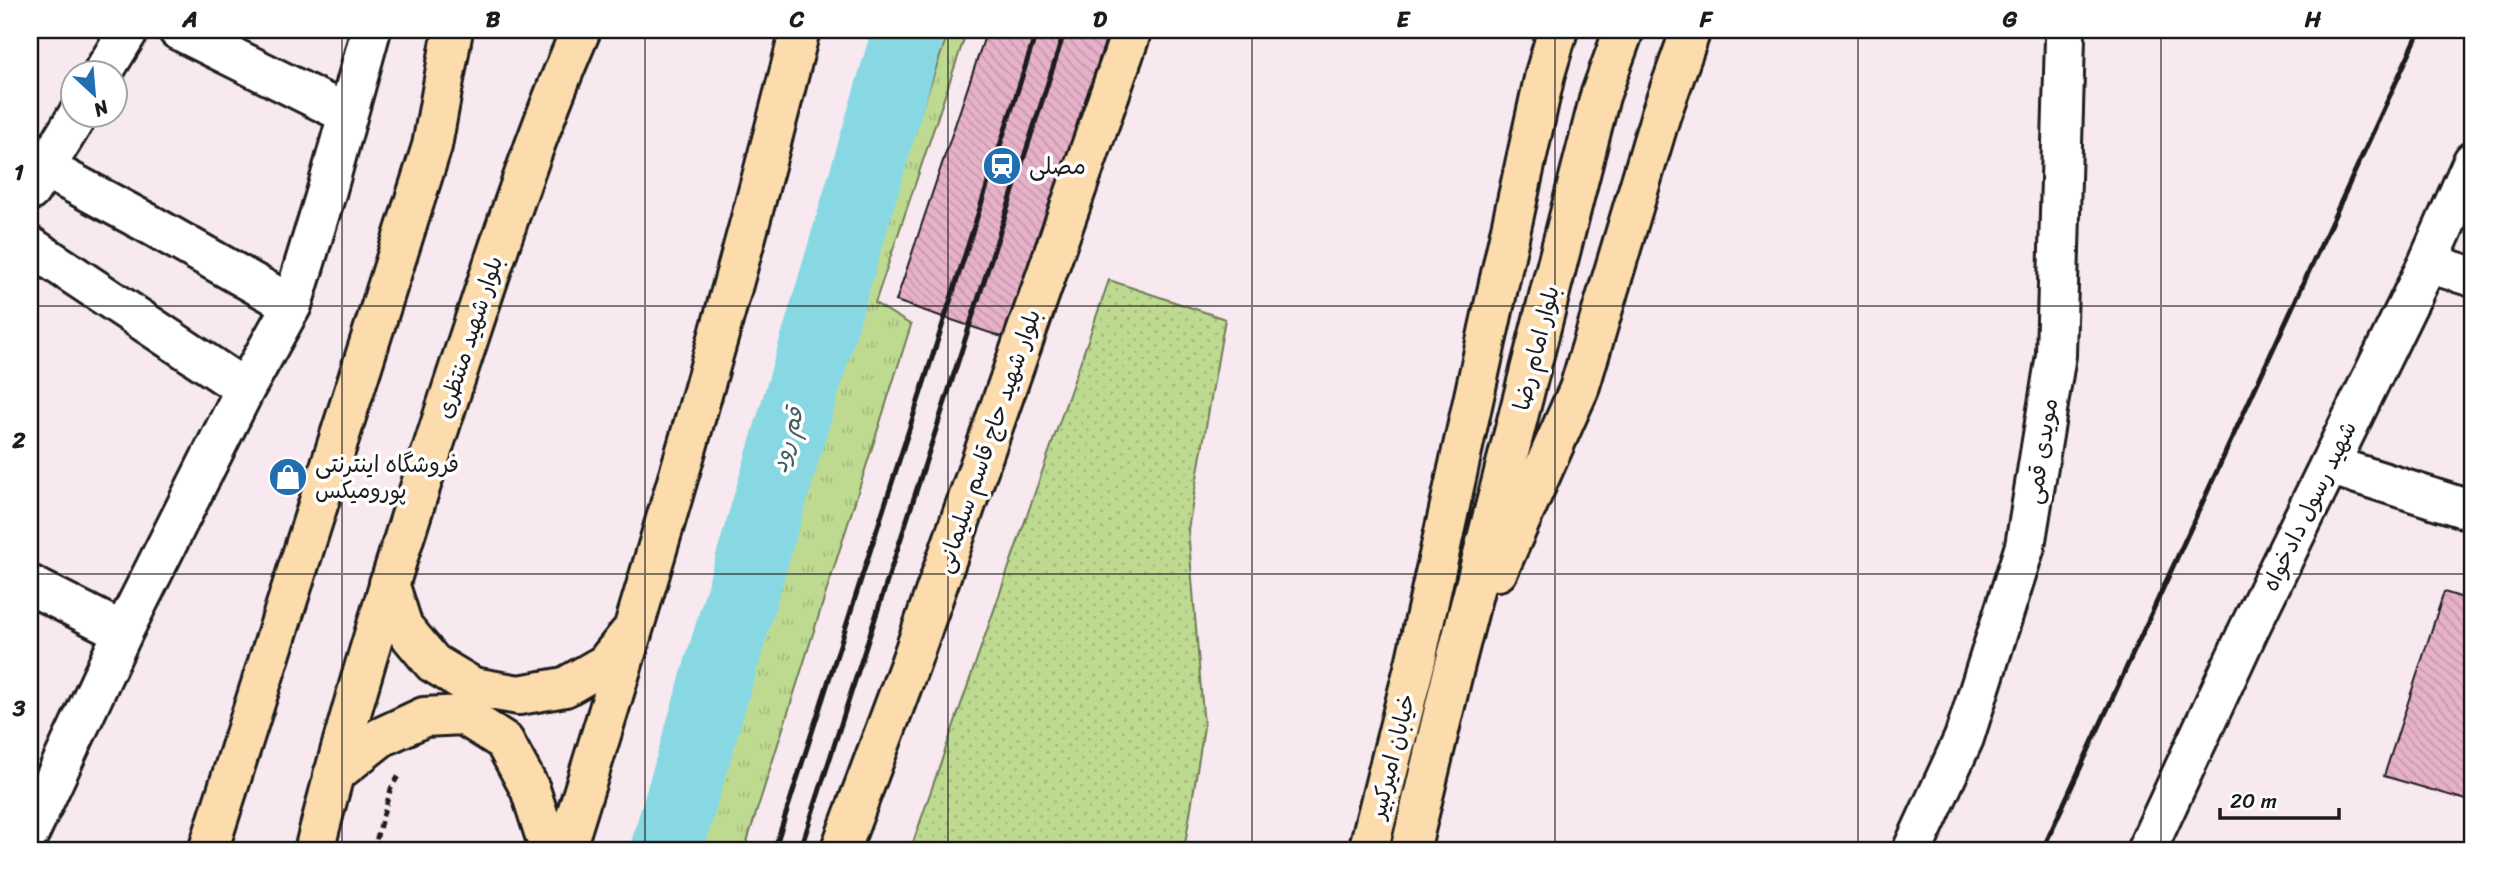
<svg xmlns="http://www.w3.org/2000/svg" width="2503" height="881" font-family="Sriracha,'Playpen Sans Arabic',sans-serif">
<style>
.grass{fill:url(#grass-tufts);stroke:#6d7b56;stroke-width:2}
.park{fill:url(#park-dots);stroke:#6d7b56;stroke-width:2}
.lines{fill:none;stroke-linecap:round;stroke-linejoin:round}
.river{stroke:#88d8e4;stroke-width:72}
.building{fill:url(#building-back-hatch);stroke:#1c1c1c;stroke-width:2}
.minor-casing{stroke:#1c1c1c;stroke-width:44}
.major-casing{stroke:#1c1c1c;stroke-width:44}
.path{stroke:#1c1c1c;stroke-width:4.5;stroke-dasharray:7 5;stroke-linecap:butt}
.minor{stroke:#fff;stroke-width:38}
.major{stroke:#fcdcac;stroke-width:38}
.rail{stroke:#1c1c1c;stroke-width:5}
.grid{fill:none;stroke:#1c1c1c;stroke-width:2;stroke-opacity:0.55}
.labels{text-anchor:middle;stroke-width:7;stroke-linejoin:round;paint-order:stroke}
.poi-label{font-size:23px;fill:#1c1c1c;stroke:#fff;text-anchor:start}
.street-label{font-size:23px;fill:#1c1c1c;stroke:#fff}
.water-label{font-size:24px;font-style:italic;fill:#425e62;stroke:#fff}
.neatline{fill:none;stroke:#1c1c1c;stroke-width:2.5}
.grid-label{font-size:23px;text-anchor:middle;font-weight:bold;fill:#1c1c1c}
</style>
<defs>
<pattern id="grass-tufts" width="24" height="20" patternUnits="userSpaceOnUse" patternTransform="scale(1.75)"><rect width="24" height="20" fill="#beda91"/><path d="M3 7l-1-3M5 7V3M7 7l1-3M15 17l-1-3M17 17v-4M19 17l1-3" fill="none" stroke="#a3ba7c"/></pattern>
<pattern id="park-dots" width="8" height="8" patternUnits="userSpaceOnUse" patternTransform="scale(1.75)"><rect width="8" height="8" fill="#beda91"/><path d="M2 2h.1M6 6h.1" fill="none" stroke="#a3ba7c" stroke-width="1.8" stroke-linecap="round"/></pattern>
<pattern id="building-back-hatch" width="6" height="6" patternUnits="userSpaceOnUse" patternTransform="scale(1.75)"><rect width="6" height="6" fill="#e7b1c9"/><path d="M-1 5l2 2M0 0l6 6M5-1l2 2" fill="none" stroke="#c698ac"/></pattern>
</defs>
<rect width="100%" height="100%" fill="#f8e8ef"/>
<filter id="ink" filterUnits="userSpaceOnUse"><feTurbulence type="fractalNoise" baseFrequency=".0143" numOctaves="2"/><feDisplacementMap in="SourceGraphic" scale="14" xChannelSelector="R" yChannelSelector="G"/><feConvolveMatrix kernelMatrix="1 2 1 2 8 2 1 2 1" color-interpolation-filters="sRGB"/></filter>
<g filter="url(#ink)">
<path class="grass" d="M 949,30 L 967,30 L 875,303 L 911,325 L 744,851 L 677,851 L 838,353 Z"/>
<path class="park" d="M 1109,280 L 1225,319 L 1188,529 L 1204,727 L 1184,851 L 910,851 Z"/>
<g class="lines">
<path class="river" d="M 666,851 L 909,30"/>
</g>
<path class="building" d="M 987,30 L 1109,30 L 1005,338 L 896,301 Z
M 2444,592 L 2473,601 L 2473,802 L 2384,776 Z"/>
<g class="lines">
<g class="minor-casing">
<path id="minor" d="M 178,30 L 347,114
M 102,74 L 129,30
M 45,168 L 77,116
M 30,191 L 45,168 L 151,225 L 292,305
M 30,246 L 245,389
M 2428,263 L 2473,277
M 2329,465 L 2473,511
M 30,585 L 123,632
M 30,832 L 123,632 L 245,389 L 292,305 L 327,190 L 371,30
M 1912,851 L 1964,738 L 2025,546 L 2056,355 L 2065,38 L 2064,30
M 2146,851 L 2249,629 L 2428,263 L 2473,161"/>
</g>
<g class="major-casing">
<path id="major" d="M 1498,571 L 1579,389 L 1661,114 L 1691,30
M 389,583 L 403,627 L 433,663 L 473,687 L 519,695 L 565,687 L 605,664 L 629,634
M 333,775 L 381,737 L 424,717 L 463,715 L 504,741 L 530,789 L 550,851
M 208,851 L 432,146 L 453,30
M 314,851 C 353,695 402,542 452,389 C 492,268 530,147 581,30
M 565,851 C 650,580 731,306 800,30
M 840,851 L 910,664 L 1132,30
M 1368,851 L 1416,660 L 1545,74 L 1558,30
M 1410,851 L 1454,668 L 1600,96 L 1624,30"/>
</g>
<path class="path" d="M 373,851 L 391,788 L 399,775"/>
<use href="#minor" class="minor"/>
<use href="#major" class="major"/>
<path class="rail" d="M 774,851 L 1037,30
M 800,851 L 1065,30
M 2042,851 L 2420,30"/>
</g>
</g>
<path class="grid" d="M 342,30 L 342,851M 645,30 L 645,851M 948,30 L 948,851M 1252,30 L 1252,851M 1555,30 L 1555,851M 1858,30 L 1858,851M 2161,30 L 2161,851M 30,306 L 2473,306M 30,574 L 2473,574"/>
<defs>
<g id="station-disc" transform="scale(2.0125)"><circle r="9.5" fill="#1f6fb2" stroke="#fff"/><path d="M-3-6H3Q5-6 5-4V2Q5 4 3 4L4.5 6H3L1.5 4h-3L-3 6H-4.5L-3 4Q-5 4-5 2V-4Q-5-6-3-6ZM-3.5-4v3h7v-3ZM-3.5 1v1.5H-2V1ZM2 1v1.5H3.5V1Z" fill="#fff"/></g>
<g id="shop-disc" transform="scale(2.0125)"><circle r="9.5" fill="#1f6fb2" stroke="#fff"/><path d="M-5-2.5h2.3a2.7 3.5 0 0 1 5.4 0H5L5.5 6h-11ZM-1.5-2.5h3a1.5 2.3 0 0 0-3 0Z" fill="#fff"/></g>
</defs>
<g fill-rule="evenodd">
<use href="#station-disc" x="1002" y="166"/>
<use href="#shop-disc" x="288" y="477"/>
</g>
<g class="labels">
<g class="poi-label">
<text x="1029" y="174">مصلی</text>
<text x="315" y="472">فروشگاه اینترنتی<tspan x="315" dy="26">پورومیکس</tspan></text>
</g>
<g class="street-label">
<text transform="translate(469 337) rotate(-72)" y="8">بلوار شهید منتظری</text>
<text transform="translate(1536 348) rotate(-76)" y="8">بلوار امام رضا</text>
<text transform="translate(988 441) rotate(-71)" y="8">بلوار شهید حاج قاسم سلیمانی</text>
<text transform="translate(2041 451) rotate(-81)" y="8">مویدی قمی</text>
<text transform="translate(2309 506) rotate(-64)" y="8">شهید رسول دادخواه</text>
<text transform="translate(1392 756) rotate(-76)" y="8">خیابان امیرکبیر</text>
</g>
<g class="water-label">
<text transform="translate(787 440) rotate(-74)" y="8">قم رود</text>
</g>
</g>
<rect width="2503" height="881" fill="none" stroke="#fff" stroke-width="77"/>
<g transform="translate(94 94) rotate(154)"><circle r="33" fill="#ffffff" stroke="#a4a4a4" stroke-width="2"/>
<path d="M0-5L12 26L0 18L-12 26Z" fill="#1f6fb2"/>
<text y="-10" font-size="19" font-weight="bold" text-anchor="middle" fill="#1c1c1c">N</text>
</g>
<path d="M2220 808v10h119v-10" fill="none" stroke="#1c1c1c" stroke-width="3.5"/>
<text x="2230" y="808" font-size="21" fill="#1c1c1c" stroke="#ffffff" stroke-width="5" paint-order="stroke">20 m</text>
<rect x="38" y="38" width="2426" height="804" class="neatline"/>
<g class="grid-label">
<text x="190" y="27">A</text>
<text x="493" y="27">B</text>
<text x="797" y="27">C</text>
<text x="1100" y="27">D</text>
<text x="1403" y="27">E</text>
<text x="1706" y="27">F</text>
<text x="2010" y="27">G</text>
<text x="2313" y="27">H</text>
<text x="19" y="180">1</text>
<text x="19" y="448">2</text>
<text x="19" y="716">3</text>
</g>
</svg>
